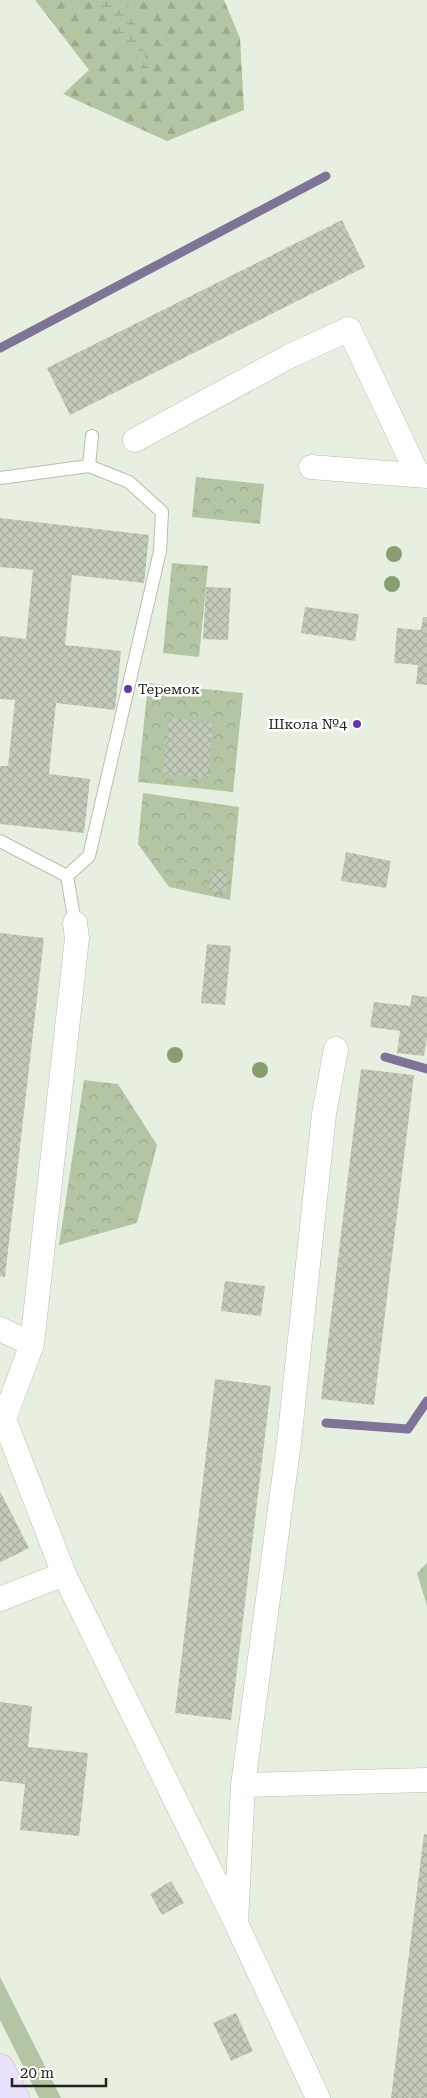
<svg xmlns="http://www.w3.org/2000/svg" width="427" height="2098" font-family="'Roboto Serif',serif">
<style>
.grass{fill:#b3c5a2}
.forest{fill:url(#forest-firs)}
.wetland{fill:url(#wetland-marsh)}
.park{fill:url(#park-crowns)}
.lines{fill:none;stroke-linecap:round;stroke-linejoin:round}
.stream{stroke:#7d7497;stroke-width:9}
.building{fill:url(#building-cross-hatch)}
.lane-casing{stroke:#b7bfb0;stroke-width:14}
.street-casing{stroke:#b7bfb0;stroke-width:25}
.secondary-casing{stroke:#b7bfb0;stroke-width:29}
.lane{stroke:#fff;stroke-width:12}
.street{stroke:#fff;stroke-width:24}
.secondary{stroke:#eae1fe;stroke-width:28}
.tree{fill:#899e6e}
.poi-dot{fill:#6536ae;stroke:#fff;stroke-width:2}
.labels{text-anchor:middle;stroke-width:5;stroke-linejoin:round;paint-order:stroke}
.poi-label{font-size:14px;fill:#21241e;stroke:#fff;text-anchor:start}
</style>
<defs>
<pattern id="forest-firs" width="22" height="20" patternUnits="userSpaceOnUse" patternTransform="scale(1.25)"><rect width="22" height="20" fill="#b3c5a2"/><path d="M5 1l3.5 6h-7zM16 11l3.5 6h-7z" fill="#9aa98b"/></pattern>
<pattern id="wetland-marsh" width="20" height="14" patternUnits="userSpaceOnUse" patternTransform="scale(1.25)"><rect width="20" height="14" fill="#b3c5a2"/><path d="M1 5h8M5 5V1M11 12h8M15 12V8" fill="none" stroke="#9aa98b"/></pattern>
<pattern id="park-crowns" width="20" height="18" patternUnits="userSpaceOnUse" patternTransform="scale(1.25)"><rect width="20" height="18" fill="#b3c5a2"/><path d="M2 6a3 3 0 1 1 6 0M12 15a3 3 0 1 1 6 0" fill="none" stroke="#9aa98b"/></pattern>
<pattern id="building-cross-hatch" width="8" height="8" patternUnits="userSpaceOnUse" patternTransform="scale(1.25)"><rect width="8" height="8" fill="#c2cbbb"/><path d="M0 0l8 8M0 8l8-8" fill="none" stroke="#a6aea0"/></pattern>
</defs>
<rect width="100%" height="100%" fill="#e7f0e0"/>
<path class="grass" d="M 0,1977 L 61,2098 L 39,2098 L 0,2020 Z"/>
<path class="forest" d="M 35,0 L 224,0 L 240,38 L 244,110 L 167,141 L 63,94 L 89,70 Z"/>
<path class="wetland" d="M 95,0 L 127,0 L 156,89 Z"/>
<path class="park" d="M 196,477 L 264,484 L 260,524 L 192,517 Z
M 172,563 L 208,566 L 199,657 L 163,653 Z
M 148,683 L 243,693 L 233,792 L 138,782 Z
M 143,793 L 239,807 L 230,900 L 169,887 L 138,844 Z
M 84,1080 L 118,1084 L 157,1145 L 137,1223 L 59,1245 Z
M 427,1563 L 427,1606 L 417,1573 Z"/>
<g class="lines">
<path class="stream" d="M 0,348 L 326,176
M 385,1057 L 427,1069
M 326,1423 L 408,1429 L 427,1401"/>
</g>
<path class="building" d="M 342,220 L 365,267 L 70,415 L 47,368 Z
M 0,518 L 149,535 L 144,583 L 72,575 L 65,645 L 121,651 L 115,710 L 56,703 L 49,774 L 90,779 L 84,833 L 0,824 L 0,766 L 8,766 L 15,700 L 0,699 L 0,636 L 26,639 L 33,570 L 0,567 Z
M 206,587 L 231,588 L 228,640 L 203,639 Z
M 305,607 L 359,614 L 355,641 L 301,633 Z
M 423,617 L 427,617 L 427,685 L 416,684 L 418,665 L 394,663 L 397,628 L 421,630 Z
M 168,718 L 214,722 L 208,778 L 163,774 Z
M 346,852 L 391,861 L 386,888 L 341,881 Z
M 211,870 L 227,872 L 226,892 L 209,890 Z
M 0,933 L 44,938 L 5,1277 L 0,1276 Z
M 207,944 L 231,946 L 225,1005 L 201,1003 Z
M 412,995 L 427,997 L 427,1037 L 424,1056 L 397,1053 L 400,1031 L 370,1027 L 374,1002 L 410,1006 Z
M 361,1069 L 414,1075 L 374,1405 L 321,1399 Z
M 225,1281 L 265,1286 L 261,1316 L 221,1311 Z
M 215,1379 L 271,1386 L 231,1720 L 175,1713 Z
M 0,1491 L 29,1548 L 1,1562 L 0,1560 Z
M 0,1702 L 32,1706 L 28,1747 L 88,1753 L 79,1836 L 20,1830 L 25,1784 L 0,1781 Z
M 424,1834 L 427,1835 L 427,2098 L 391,2098 Z
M 171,1881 L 184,1903 L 162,1915 L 150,1894 Z
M 236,2013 L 253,2051 L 231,2061 L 213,2023 Z"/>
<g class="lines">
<g class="lane-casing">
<path id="lane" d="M 89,466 L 92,436
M 0,478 L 89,466 L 129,482 L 162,512 L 160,551 L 89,856 L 67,876
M 0,841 L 67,876
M 67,876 L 75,923"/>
</g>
<g class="street-casing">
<path id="street" d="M 135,440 L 290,356 L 349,329 L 418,475
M 311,467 L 427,476
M 75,923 L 77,938 L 32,1344 L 4,1419 L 64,1574 L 236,1923 L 318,2098
M 0,1329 L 32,1344
M 0,1599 L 64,1574
M 243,1785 L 427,1780
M 236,1923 L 243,1785 L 289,1442 L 324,1114 L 336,1049"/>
</g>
<g class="secondary-casing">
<path id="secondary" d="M 0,2068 L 15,2098"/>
</g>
<use href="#lane" class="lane"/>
<use href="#street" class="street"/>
<use href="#secondary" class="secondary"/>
</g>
<g class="tree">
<circle cx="394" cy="554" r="8"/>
<circle cx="392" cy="584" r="8"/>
<circle cx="175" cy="1055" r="8"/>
<circle cx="260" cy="1070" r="8"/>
</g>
<g class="poi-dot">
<circle cx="128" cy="689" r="5"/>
<circle cx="357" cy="724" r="5"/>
</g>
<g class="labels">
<g class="poi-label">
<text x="138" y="694">Теремок</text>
<text x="347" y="729" text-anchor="end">Школа №4</text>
</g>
</g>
<path d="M12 2078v8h94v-8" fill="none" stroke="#21241e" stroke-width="2.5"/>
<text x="20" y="2078" font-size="15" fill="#21241e" stroke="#ffffff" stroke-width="4" paint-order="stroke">20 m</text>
</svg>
